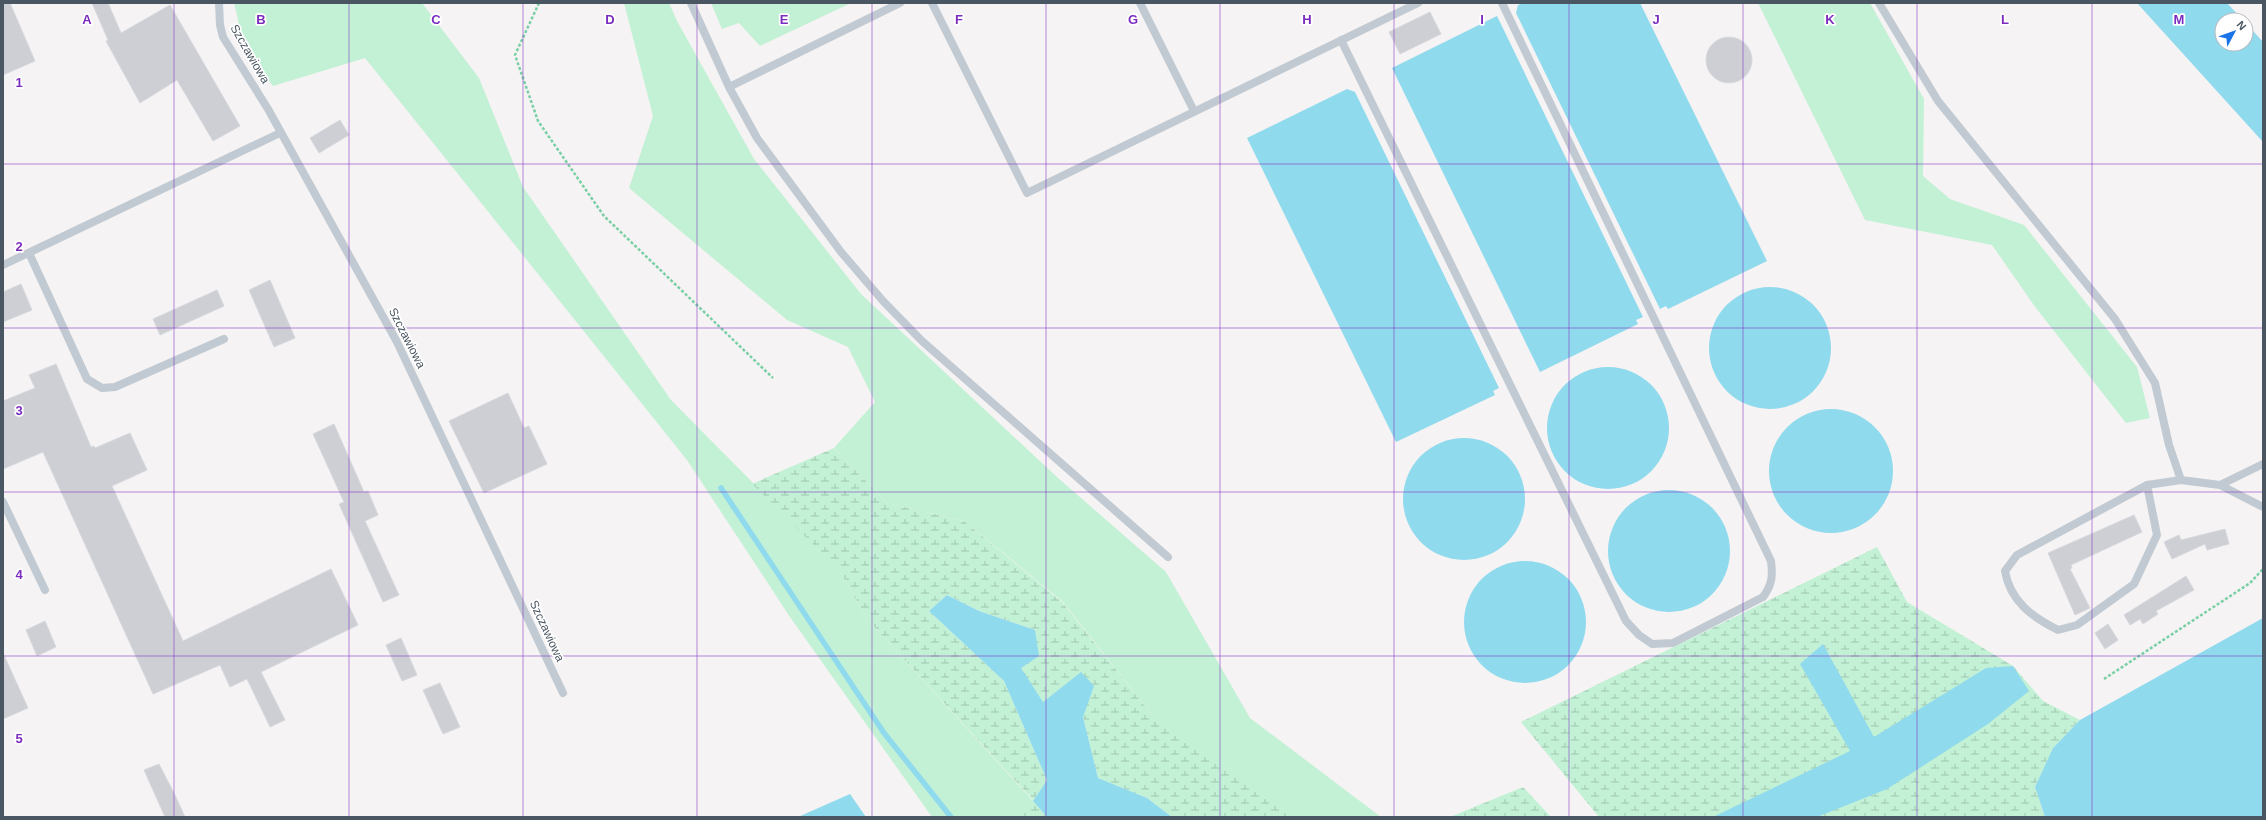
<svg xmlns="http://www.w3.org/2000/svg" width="2266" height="820" font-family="Arial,sans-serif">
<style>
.grass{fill:#c3f1d5}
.wetland{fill:url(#wetland-marsh)}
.water{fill:#90daee}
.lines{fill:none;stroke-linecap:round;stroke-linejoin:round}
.stream{stroke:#90daee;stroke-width:5.5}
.building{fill:#cdcfd5;stroke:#d7d9de}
.path{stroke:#7ad0a6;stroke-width:2.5;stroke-dasharray:3 2;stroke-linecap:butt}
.lane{stroke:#c1cad2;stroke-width:8}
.grid{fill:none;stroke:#7b2cbf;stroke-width:1;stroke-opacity:0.55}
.labels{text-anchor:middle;stroke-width:3.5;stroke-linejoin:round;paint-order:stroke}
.street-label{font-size:12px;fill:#4a5661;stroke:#fff}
.grid-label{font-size:13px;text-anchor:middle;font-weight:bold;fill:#7b2cbf;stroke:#fff;stroke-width:3.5;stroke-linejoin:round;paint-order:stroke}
</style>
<defs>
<pattern id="wetland-marsh" width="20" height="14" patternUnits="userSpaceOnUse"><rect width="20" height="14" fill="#c3f1d5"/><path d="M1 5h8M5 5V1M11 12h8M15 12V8" fill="none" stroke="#a0c6b0"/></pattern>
</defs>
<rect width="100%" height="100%" fill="#f5f3f3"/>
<path class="grass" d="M 234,3 L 422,3 L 479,78 L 523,187 L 671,400 L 840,571 L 867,619 L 1033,801 L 1011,817 L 932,817 L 790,617 L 687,460 L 365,58 L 273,86 L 239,40 L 238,19 Z
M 624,3 L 669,3 L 677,21 L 754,159 L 861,294 L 1058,478 L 1166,572 L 1250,718 L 1381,817 L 1286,817 L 1156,720 L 1062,601 L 964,521 L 887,503 L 834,448 L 875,402 L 848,347 L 787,320 L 629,188 L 653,116 Z
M 711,3 L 851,3 L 760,46 L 739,23 L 722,29 Z
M 1758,3 L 1870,3 L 1924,99 L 1923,176 L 1950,199 L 2024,225 L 2137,367 L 2150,418 L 2126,423 L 2036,308 L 1992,245 L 1865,220 Z"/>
<path class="wetland" d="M 834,448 L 887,503 L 964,521 L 1062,602 L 1156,720 L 1294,817 L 1172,817 L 1147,798 L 1098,778 L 1083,717 L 1081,673 L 1043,702 L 1020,668 L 1035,630 L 979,611 L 947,595 L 929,611 L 1004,681 L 1047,780 L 1033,801 L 1047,817 L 1011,817 L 1033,800 L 867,619 L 840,571 L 752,484 Z
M 1877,547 L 1907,602 L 2013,666 L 2043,701 L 2080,720 L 2053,748 L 2035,787 L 2045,817 L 1599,817 L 1521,722 Z
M 1523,787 L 1551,817 L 1450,817 Z"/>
<path class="water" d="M 1523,3 L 1640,3 L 1767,261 L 1668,309 L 1666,306 L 1660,309 L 1516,13 L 1518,5 Z
M 2137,3 L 2227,3 L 2243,20 L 2222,20 L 2222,44 L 2246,44 L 2246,23 L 2263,42 L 2263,142 Z
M 1497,16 L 1643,317 L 1636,320 L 1638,324 L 1540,372 L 1392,68 Z
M 1347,89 L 1355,92 L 1499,388 L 1493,391 L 1495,395 L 1396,442 L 1247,138 Z
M1709 348a61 61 0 1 1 122 0a61 61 0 1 1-122 0Z
M1547 428a61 61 0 1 1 122 0a61 61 0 1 1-122 0Z
M1769 471a62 62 0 1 1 124 0a62 62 0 1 1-124 0Z
M1403 499a61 61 0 1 1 122 0a61 61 0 1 1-122 0Z
M1608 551a61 61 0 1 1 122 0a61 61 0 1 1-122 0Z
M1464 622a61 61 0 1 1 122 0a61 61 0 1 1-122 0Z
M 947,595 L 979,611 L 1035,630 L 1039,656 L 1021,668 L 1043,702 L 1081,672 L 1094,686 L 1083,717 L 1098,778 L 1147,798 L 1172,817 L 1047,817 L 1033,801 L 1047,780 L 1004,681 L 929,611 Z
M 2263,618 L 2263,817 L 2045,817 L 2035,787 L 2053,748 L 2080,720 Z
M 1823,644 L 1874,737 L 1986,668 L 2013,666 L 2029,691 L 1988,724 L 1887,789 L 1817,817 L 1713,817 L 1850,751 L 1800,664 Z
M 850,794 L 866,817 L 798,817 Z"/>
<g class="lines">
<path class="stream" d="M 721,488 L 884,733 L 951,817"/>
</g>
<path class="building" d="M 3,3 L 10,3 L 35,61 L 3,75 Z
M 92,3 L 108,3 L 121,33 L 170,5 L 240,126 L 213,141 L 177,80 L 140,103 L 106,41 L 108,40 Z
M 1430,12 L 1441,34 L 1400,54 L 1389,32 Z
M1706 60a23 23 0 1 1 46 0a23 23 0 1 1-46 0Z
M 340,120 L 349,135 L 319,153 L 310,138 Z
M 270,280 L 295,338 L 274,347 L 249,290 Z
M 21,284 L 32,310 L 3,322 L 3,292 Z
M 217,290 L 224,306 L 160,335 L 153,319 Z
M 56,364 L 91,447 L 94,446 L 95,448 L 130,433 L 147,470 L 112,486 L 183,641 L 331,569 L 358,625 L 261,672 L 285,720 L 270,727 L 247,679 L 230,687 L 220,665 L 153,694 L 43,452 L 3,469 L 3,401 L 35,388 L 29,375 Z
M 508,393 L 524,428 L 529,426 L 547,464 L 484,493 L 449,421 Z
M 334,424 L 364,492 L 368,491 L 378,515 L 365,521 L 399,595 L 383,602 L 339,504 L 344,502 L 313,434 Z
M 2134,515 L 2142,532 L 2071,565 L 2072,568 L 2070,569 L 2090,608 L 2075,615 L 2048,553 Z
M 2225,529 L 2229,544 L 2207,550 L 2205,544 L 2172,559 L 2164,542 L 2179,535 L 2181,540 Z
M 2186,576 L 2194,590 L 2156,611 L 2158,614 L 2143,624 L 2140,619 L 2130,625 L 2124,615 Z
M 45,621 L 56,647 L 37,656 L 26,630 Z
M 2108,624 L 2118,640 L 2105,649 L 2095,633 Z
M 401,638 L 417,675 L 402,681 L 386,645 Z
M 3,653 L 28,708 L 3,719 Z
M 440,683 L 460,727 L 443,734 L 423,690 Z
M 159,764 L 174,793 L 185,817 L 165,817 L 144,770 Z"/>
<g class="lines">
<path class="path" d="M 539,3 L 515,55 L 538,121 L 604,216 L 773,378
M 2104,679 L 2250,583 L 2263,569"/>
<path class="lane" d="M 219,3 L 220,25 L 223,37 L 268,109 L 397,342 L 563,693
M 691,3 L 729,87 L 757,138 L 841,252 L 883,301 L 922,341 L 1168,557
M 932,3 L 1027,193 L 1418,3
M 1140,3 L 1194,111
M 1879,3 L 1938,101 L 2115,319 L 2155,383 L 2169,445 L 2181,480 L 2220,485 L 2263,507
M 1341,40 L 1626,621 L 1639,635 L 1652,644 L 1673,643 L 1763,597 C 1772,585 1773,576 1771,561 L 1502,3
M 729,87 L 900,3
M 29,253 L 87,379 L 102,388 L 115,387 L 224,339
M 3,265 L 280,133
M 2147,485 L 2157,535 L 2134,584 L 2077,625 L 2058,630 C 2032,617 2010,601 2005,571 L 2017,555 L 2147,485 L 2181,480
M 2220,485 L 2263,464
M 3,502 L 45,590"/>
</g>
<path class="grid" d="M 174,3 L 174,817M 349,3 L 349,817M 523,3 L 523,817M 697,3 L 697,817M 872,3 L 872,817M 1046,3 L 1046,817M 1220,3 L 1220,817M 1394,3 L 1394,817M 1569,3 L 1569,817M 1743,3 L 1743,817M 1917,3 L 1917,817M 2092,3 L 2092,817M 3,164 L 2263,164M 3,328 L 2263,328M 3,492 L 2263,492M 3,656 L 2263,656"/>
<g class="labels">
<g class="street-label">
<text transform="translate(250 54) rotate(60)" y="4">Szczawiowa</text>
<text transform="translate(407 338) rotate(63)" y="4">Szczawiowa</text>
<text transform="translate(547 631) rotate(65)" y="4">Szczawiowa</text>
</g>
</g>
<g class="grid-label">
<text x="87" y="24">A</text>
<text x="261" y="24">B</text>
<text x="436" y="24">C</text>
<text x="610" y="24">D</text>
<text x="784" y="24">E</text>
<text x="959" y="24">F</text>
<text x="1133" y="24">G</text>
<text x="1307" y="24">H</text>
<text x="1482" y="24">I</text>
<text x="1656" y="24">J</text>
<text x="1830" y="24">K</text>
<text x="2005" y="24">L</text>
<text x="2179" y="24">M</text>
<text x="19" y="87">1</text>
<text x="19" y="251">2</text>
<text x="19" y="415">3</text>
<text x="19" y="579">4</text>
<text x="19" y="743">5</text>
</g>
<rect width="2266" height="820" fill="none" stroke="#4a5661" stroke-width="8"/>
<g transform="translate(2234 32) rotate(49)"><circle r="19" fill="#ffffff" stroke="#b7bbc0"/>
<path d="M0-3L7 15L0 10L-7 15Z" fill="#1a73e8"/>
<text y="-6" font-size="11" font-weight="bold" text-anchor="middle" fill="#4a5661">N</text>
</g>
</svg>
